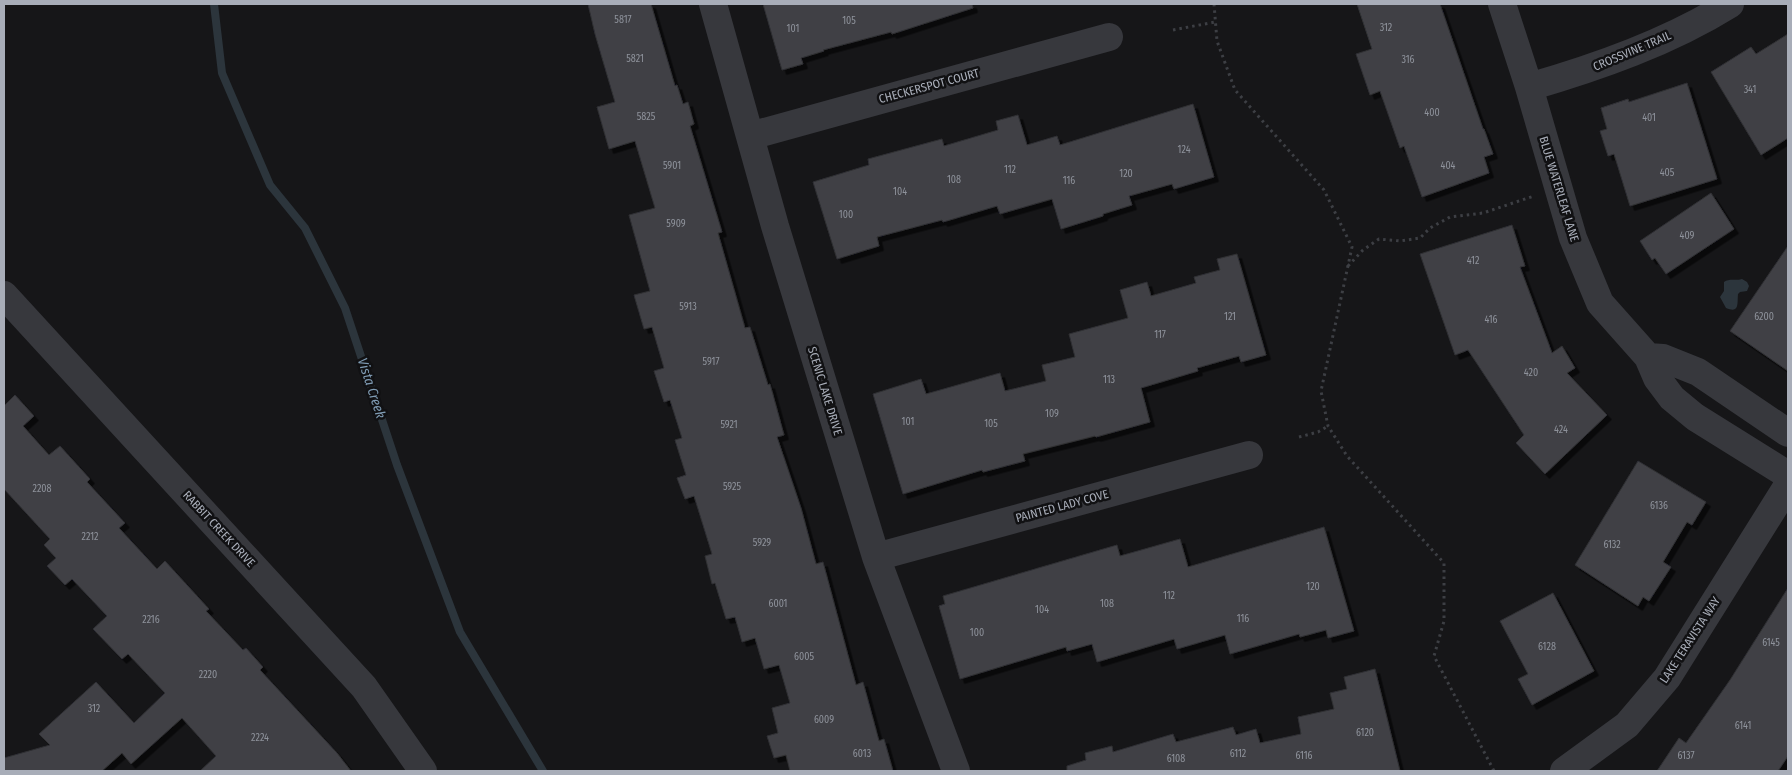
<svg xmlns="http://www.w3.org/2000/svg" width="1792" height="775" font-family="'Fira Sans Condensed',sans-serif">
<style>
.water{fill:#2c353c}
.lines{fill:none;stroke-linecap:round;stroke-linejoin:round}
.stream{stroke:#2c353c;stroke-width:8}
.building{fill:#404145;stroke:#303034;filter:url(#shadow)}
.path{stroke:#3d3f44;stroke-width:3;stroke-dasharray:2.5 4;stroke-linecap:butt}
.street{stroke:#37383d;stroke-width:28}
.labels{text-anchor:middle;stroke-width:5;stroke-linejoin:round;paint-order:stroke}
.number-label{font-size:10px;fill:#8e929b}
.street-label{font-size:12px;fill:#a8adb8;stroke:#111113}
.water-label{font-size:14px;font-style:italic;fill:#7f9bb3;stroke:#111113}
</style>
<defs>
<filter id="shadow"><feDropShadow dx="4.5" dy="4.5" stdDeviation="0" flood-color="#0009"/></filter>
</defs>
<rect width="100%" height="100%" fill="#161618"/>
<path class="water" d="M 1742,279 L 1747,282 L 1749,286 L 1747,291 L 1740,292 L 1738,294 C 1737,303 1740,314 1726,308 L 1720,297 L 1724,291 L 1724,282 C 1729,278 1736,281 1742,279 Z"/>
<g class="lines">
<path class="stream" d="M 214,4 L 222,73 L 270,185 L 305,228 L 345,308 L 397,465 L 460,632 L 543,771"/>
</g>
<path class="building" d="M 588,4 L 651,4 L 675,86 L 677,85 L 683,104 L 688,102 L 694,124 L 690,126 L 722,232 L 718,233 L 745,328 L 750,327 L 768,385 L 770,384 L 784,435 L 777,437 L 801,508 L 816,564 L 823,562 L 856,685 L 863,682 L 879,741 L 884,739 L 893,771 L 790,771 L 786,755 L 774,758 L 767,736 L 778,733 L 772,708 L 790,703 L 779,665 L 764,669 L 755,638 L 742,642 L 735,617 L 726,619 L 715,583 L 712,584 L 705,556 L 712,554 L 694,496 L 685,499 L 677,478 L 686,475 L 675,440 L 682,438 L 670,400 L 664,402 L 654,371 L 664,368 L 652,327 L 644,329 L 634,295 L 650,291 L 629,215 L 655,208 L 635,141 L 609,149 L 597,107 L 615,102 L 595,34 Z
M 763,4 L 972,4 L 973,8 L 892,34 L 891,32 L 823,50 L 824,51 L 801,58 L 803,64 L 782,70 Z
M 1357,4 L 1440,4 L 1483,129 L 1484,129 L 1493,154 L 1484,157 L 1489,173 L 1422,197 L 1404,146 L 1400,148 L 1380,91 L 1370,95 L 1356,54 L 1372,49 Z
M 1788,34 L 1788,138 L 1761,155 L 1711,72 L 1751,47 L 1756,54 Z
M 1687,83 L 1717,179 L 1630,206 L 1614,154 L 1608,156 L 1600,131 L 1607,129 L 1601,108 L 1628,99 L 1629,102 Z
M 1193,104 L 1214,177 L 1174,189 L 1172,184 L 1129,196 L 1132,205 L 1103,214 L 1103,216 L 1061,229 L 1052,199 L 1000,214 L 997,206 L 943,222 L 942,220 L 877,237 L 879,246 L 837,259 L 813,182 L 869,165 L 868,159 L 942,139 L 944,146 L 998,130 L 996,121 L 1018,115 L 1027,145 L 1057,136 L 1060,145 Z
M 1711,193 L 1734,229 L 1666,274 L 1655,258 L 1652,260 L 1640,241 Z
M 1512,225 L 1525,266 L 1520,267 L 1552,353 L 1562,346 L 1575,368 L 1567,373 L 1607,415 L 1545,474 L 1516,443 L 1524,435 L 1468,350 L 1455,355 L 1420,254 Z
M 1788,246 L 1788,371 L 1730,331 Z
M 1237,254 L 1266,355 L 1241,362 L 1239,356 L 1197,368 L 1198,371 L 1141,388 L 1150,422 L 1096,437 L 1095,436 L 1023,454 L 1025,461 L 983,472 L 982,470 L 903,494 L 873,394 L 921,379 L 926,394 L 1000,373 L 1005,391 L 1046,381 L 1042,365 L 1075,357 L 1069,334 L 1128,318 L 1120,290 L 1147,282 L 1151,296 L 1196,283 L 1194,277 L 1220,270 L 1217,259 Z
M 15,395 L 34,416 L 23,426 L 49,455 L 60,446 L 90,479 L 87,482 L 125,523 L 119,528 L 157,569 L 165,561 L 209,609 L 206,611 L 243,650 L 246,648 L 263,667 L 260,670 L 337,753 L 351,771 L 200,771 L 216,756 L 182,718 L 131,764 L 122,753 L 102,771 L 4,771 L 4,758 L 50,745 L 39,734 L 96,682 L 134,723 L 165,693 L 128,654 L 122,659 L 93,629 L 107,616 L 72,579 L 65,585 L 47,566 L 56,558 L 44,545 L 50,539 L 4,489 L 4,406 Z
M 1638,461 L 1706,502 L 1692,525 L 1687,522 L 1663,562 L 1671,567 L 1649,601 L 1643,597 L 1638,606 L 1575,565 Z
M 1324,527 L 1354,631 L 1328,638 L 1326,630 L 1300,637 L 1299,634 L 1230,654 L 1225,635 L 1177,649 L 1174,639 L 1097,662 L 1092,644 L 1067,651 L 1066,647 L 960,679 L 939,606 L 945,604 L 943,596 L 1117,545 L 1120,556 L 1180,539 L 1188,567 Z
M 1788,588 L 1788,756 L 1778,771 L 1657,771 L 1679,738 L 1686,743 L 1730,680 Z
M 1553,593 L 1594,671 L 1532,705 L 1518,679 L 1528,674 L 1500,621 Z
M 1375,669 L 1400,771 L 1067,771 L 1067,766 L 1086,760 L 1085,753 L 1112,746 L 1113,752 L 1173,734 L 1176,742 L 1233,727 L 1236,735 L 1256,729 L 1260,743 L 1301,734 L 1298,717 L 1334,709 L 1330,693 L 1347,689 L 1344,677 Z"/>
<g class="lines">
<path class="path" d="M 1214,4 L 1217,41 L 1235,90 L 1324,190 L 1352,247 L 1321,391 L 1328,426 L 1347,456 L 1444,563 L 1444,621 L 1434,656 L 1494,771
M 1173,30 L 1215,22
M 1348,266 L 1363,250 L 1379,239 L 1400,241 L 1420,238 L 1430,228 L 1450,217 L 1483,213 L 1534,196
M 1299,437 L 1318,432 L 1328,426"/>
<path class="street" d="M 713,4 L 775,226 L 876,557 L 956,771
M 1502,4 L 1529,87 L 1573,238 L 1600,303 L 1648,357 L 1657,378 L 1672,398 L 1695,417 L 1788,475
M 1529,87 C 1598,67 1669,42 1730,4
M 750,136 L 1109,37
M 4,295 L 364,687 L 423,771
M 1648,357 L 1663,358 L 1698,372 L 1788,433
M 876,557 L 1249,455
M 1564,771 L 1627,725 L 1667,678 L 1788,485"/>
</g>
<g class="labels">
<g class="number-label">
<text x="623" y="23">5817</text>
<text x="849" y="24">105</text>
<text x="1386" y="31">312</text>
<text x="793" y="32">101</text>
<text x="635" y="62">5821</text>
<text x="1408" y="63">316</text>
<text x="1750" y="93">341</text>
<text x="1432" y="116">400</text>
<text x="646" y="120">5825</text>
<text x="1649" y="121">401</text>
<text x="1184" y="153">124</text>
<text x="672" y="169">5901</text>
<text x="1448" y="169">404</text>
<text x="1010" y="173">112</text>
<text x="1667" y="176">405</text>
<text x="1126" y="177">120</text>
<text x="954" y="183">108</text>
<text x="1069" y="184">116</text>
<text x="900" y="195">104</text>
<text x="846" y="218">100</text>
<text x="676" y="227">5909</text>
<text x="1687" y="239">409</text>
<text x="1473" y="264">412</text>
<text x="688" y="310">5913</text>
<text x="1230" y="320">121</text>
<text x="1764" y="320">6200</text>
<text x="1491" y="323">416</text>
<text x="1160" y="338">117</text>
<text x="711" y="365">5917</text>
<text x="1531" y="376">420</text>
<text x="1109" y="383">113</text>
<text x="1052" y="417">109</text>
<text x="908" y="425">101</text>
<text x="991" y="427">105</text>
<text x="729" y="428">5921</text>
<text x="1561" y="433">424</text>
<text x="732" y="490">5925</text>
<text x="42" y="492">2208</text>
<text x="1659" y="509">6136</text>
<text x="90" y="540">2212</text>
<text x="762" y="546">5929</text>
<text x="1612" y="548">6132</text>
<text x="1313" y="590">120</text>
<text x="1169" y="599">112</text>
<text x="778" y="607">6001</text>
<text x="1107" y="607">108</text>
<text x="1042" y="613">104</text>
<text x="1243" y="622">116</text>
<text x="151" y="623">2216</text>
<text x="977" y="636">100</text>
<text x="1771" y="646">6145</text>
<text x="1547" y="650">6128</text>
<text x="804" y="660">6005</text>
<text x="208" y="678">2220</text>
<text x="94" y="712">312</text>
<text x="824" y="723">6009</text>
<text x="1743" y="729">6141</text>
<text x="1365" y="736">6120</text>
<text x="260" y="741">2224</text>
<text x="862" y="757">6013</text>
<text x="1238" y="757">6112</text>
<text x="1304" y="759">6116</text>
<text x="1686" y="759">6137</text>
<text x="1176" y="762">6108</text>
</g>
<g class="street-label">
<text transform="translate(1632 51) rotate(-23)" y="4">CROSSVINE TRAIL</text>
<text transform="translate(929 86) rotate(-15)" y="4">CHECKERSPOT COURT</text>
<text transform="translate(1559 189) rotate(73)" y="4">BLUE WATERLEAF LANE</text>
<text transform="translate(825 391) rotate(73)" y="4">SCENIC LAKE DRIVE</text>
<text transform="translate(1062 506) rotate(-15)" y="4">PAINTED LADY COVE</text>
<text transform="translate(219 529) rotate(47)" y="4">RABBIT CREEK DRIVE</text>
<text transform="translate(1690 640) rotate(-57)" y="4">LAKE TERAVISTA WAY</text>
</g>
<g class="water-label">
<text transform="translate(372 388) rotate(72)" y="5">Vista Creek</text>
</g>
</g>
<rect width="1792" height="775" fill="none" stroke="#a8adb8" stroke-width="10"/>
</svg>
